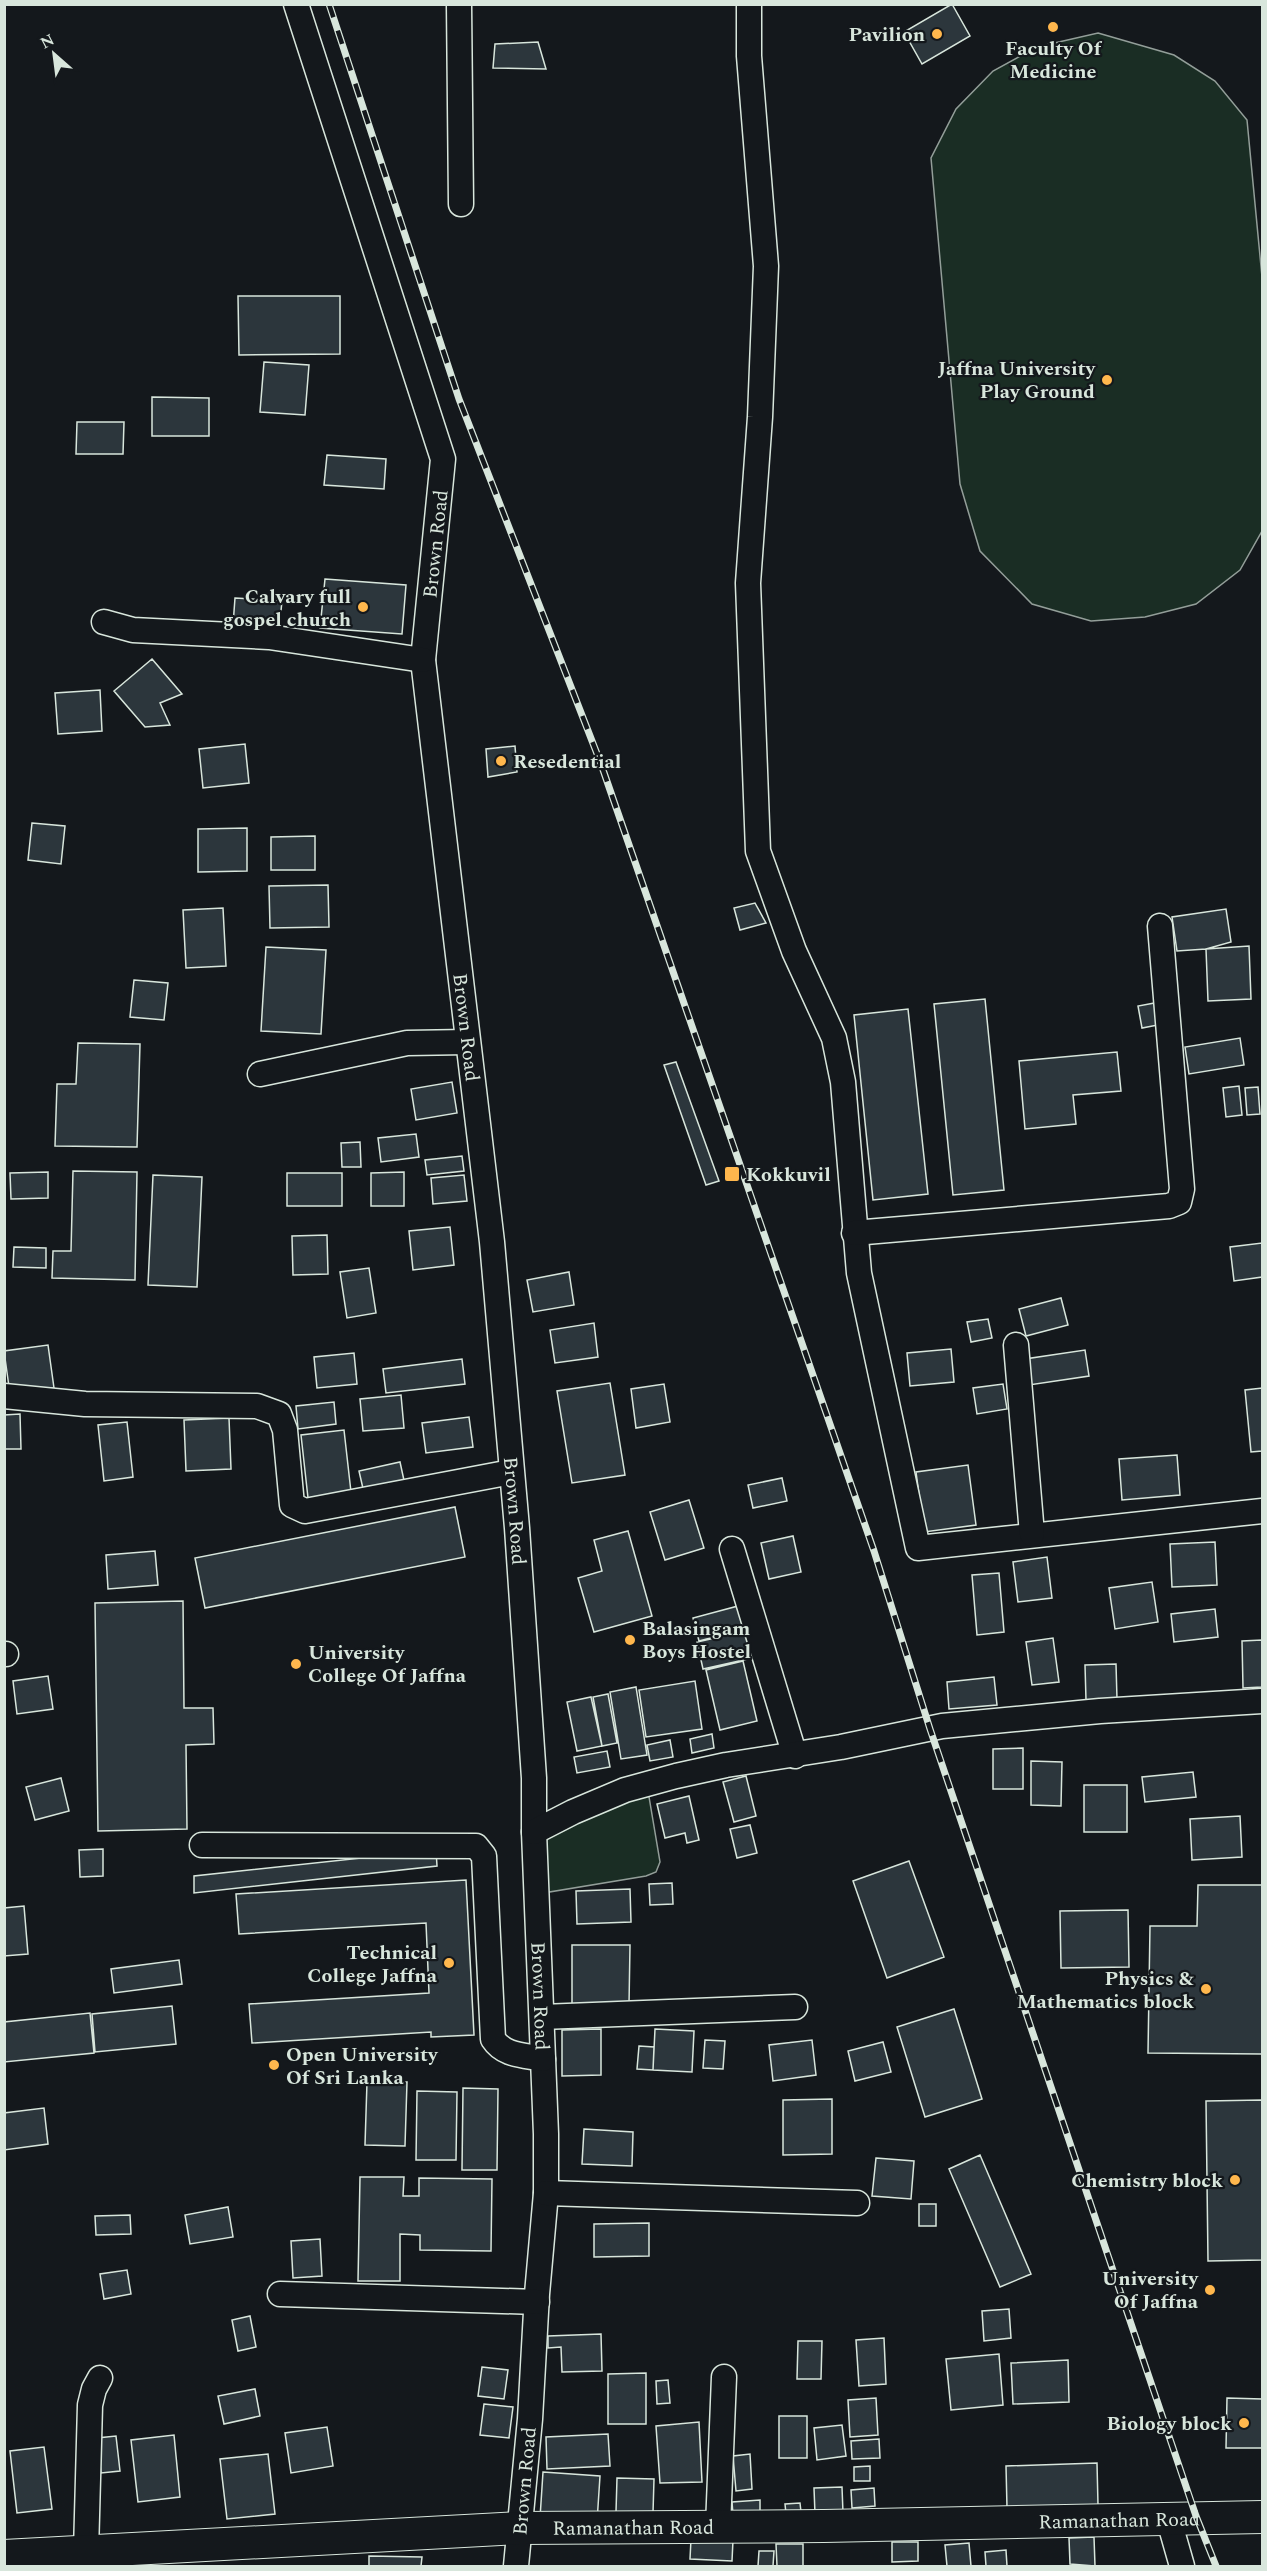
<svg xmlns="http://www.w3.org/2000/svg" width="1267" height="2571" font-family="Spectral,serif">
<style>
.green{fill:#1a2d24;stroke:#939e99;stroke-width:1.5}
.building{fill:#2c363c;stroke:#d8e6dc;stroke-width:1.5}
.lines{fill:none;stroke-linecap:round;stroke-linejoin:round}
.minor-casing{stroke:#d8e6dc;stroke-width:27}
.major-casing{stroke:#d8e6dc;stroke-width:34}
.minor{stroke:#14181c;stroke-width:24}
.major{stroke:#14181c;stroke-width:32}
.rail-casing{stroke:#d8e6dc;stroke-width:7}
.rail{stroke:#14181c;stroke-width:4.5;stroke-dasharray:14;stroke-linecap:butt}
.poi-dot{fill:#ffb74d;stroke:#14181c;stroke-width:2}
.labels{text-anchor:middle;stroke-width:4.5;stroke-linejoin:round;paint-order:stroke}
.poi-label{font-size:20px;font-weight:bold;fill:#d8e6dc;stroke:#14181c;text-anchor:end}
.street-label{font-size:20px;fill:#d8e6dc;stroke:#14181c}
</style>
<rect width="100%" height="100%" fill="#14181c"/>
<path class="green" d="M 1098,33 L 1174,55 L 1215,81 L 1247,120 L 1262,277 L 1262,531 L 1240,570 L 1196,604 L 1145,617 L 1091,621 L 1032,604 L 980,551 L 960,484 L 931,158 L 956,109 L 993,71 L 1037,47 Z
M 647,1785 L 660,1862 L 656,1872 L 646,1876 L 537,1894 L 534,1832 Z"/>
<path class="building" d="M 952,4 L 970,36 L 922,64 L 904,32 Z
M 538,42 L 546,69 L 493,68 L 495,44 Z
M 238,296 L 340,296 L 340,354 L 239,355 Z
M 264,362 L 309,365 L 305,415 L 260,412 Z
M 152,397 L 209,398 L 209,436 L 152,436 Z
M 77,422 L 124,422 L 123,454 L 76,454 Z
M 327,455 L 386,459 L 384,489 L 324,485 Z
M 325,579 L 406,585 L 402,634 L 320,628 Z
M 235,598 L 282,601 L 279,630 L 233,625 Z
M 152,659 L 182,694 L 160,703 L 170,725 L 145,727 L 114,691 Z
M 100,690 L 102,731 L 58,734 L 55,693 Z
M 245,744 L 249,783 L 203,788 L 199,749 Z
M 515,746 L 517,772 L 488,777 L 486,749 Z
M 32,823 L 65,826 L 61,864 L 28,860 Z
M 247,828 L 247,871 L 198,872 L 198,829 Z
M 315,836 L 315,870 L 271,870 L 271,837 Z
M 328,885 L 329,927 L 270,928 L 269,886 Z
M 755,903 L 766,923 L 740,930 L 734,908 Z
M 223,908 L 226,966 L 186,968 L 183,910 Z
M 1226,909 L 1231,942 L 1206,949 L 1177,951 L 1172,917 Z
M 1249,946 L 1251,999 L 1208,1001 L 1206,949 Z
M 266,947 L 326,950 L 321,1034 L 261,1031 Z
M 134,980 L 168,983 L 164,1020 L 130,1017 Z
M 985,999 L 1004,1190 L 953,1195 L 934,1004 Z
M 1160,1002 L 1163,1024 L 1142,1028 L 1138,1006 Z
M 908,1009 L 928,1194 L 873,1200 L 854,1015 Z
M 1240,1038 L 1244,1065 L 1189,1074 L 1185,1047 Z
M 78,1043 L 140,1044 L 137,1147 L 55,1146 L 57,1084 L 76,1084 Z
M 1117,1052 L 1121,1091 L 1073,1095 L 1076,1124 L 1025,1129 L 1019,1061 Z
M 676,1062 L 719,1181 L 706,1185 L 664,1065 Z
M 452,1082 L 457,1113 L 416,1120 L 411,1089 Z
M 1239,1086 L 1242,1115 L 1226,1117 L 1223,1088 Z
M 1258,1087 L 1260,1114 L 1247,1115 L 1245,1088 Z
M 416,1134 L 419,1157 L 381,1162 L 378,1138 Z
M 360,1142 L 361,1167 L 342,1167 L 341,1143 Z
M 462,1156 L 464,1171 L 427,1175 L 425,1160 Z
M 73,1171 L 137,1172 L 135,1280 L 52,1278 L 53,1251 L 71,1251 Z
M 48,1172 L 48,1198 L 11,1199 L 10,1173 Z
M 404,1172 L 404,1206 L 371,1206 L 371,1173 Z
M 287,1173 L 342,1173 L 342,1206 L 287,1206 Z
M 153,1175 L 202,1177 L 197,1287 L 148,1285 Z
M 464,1175 L 467,1201 L 433,1204 L 431,1178 Z
M 450,1227 L 454,1265 L 413,1270 L 409,1231 Z
M 327,1235 L 328,1274 L 293,1275 L 292,1236 Z
M 1262,1243 L 1262,1277 L 1234,1281 L 1230,1247 Z
M 14,1247 L 46,1248 L 46,1268 L 13,1267 Z
M 369,1268 L 376,1313 L 347,1318 L 340,1272 Z
M 569,1272 L 574,1305 L 533,1312 L 527,1280 Z
M 1061,1298 L 1068,1325 L 1026,1336 L 1019,1309 Z
M 988,1319 L 992,1338 L 971,1342 L 967,1322 Z
M 594,1323 L 598,1357 L 555,1363 L 550,1330 Z
M 48,1345 L 54,1388 L 10,1394 L 4,1351 Z
M 951,1349 L 954,1382 L 910,1386 L 907,1353 Z
M 1085,1350 L 1089,1376 L 1029,1385 L 1025,1359 Z
M 354,1353 L 357,1384 L 317,1388 L 314,1357 Z
M 462,1359 L 465,1384 L 386,1393 L 383,1369 Z
M 610,1383 L 625,1475 L 572,1483 L 557,1391 Z
M 664,1384 L 670,1422 L 636,1428 L 631,1389 Z
M 1003,1384 L 1007,1409 L 977,1414 L 973,1388 Z
M 1262,1388 L 1262,1451 L 1251,1452 L 1245,1390 Z
M 401,1395 L 404,1428 L 363,1431 L 360,1399 Z
M 334,1402 L 336,1424 L 298,1429 L 296,1406 Z
M 20,1414 L 21,1449 L 4,1449 L 4,1415 Z
M 469,1417 L 473,1447 L 426,1453 L 422,1423 Z
M 229,1418 L 231,1469 L 186,1471 L 184,1420 Z
M 127,1422 L 133,1477 L 104,1481 L 98,1425 Z
M 344,1430 L 351,1492 L 308,1498 L 301,1435 Z
M 1177,1455 L 1180,1495 L 1122,1500 L 1119,1459 Z
M 400,1462 L 405,1485 L 364,1493 L 359,1471 Z
M 968,1465 L 976,1525 L 924,1532 L 916,1472 Z
M 782,1478 L 787,1501 L 753,1508 L 748,1485 Z
M 689,1500 L 704,1548 L 665,1560 L 650,1512 Z
M 455,1507 L 465,1557 L 205,1608 L 195,1558 Z
M 628,1531 L 652,1616 L 594,1632 L 578,1578 L 602,1571 L 594,1540 Z
M 793,1536 L 801,1572 L 769,1579 L 761,1543 Z
M 1215,1542 L 1217,1585 L 1172,1587 L 1170,1544 Z
M 155,1551 L 158,1585 L 108,1589 L 106,1555 Z
M 1047,1557 L 1052,1598 L 1018,1602 L 1013,1562 Z
M 999,1573 L 1004,1632 L 977,1635 L 972,1575 Z
M 1152,1582 L 1158,1622 L 1115,1629 L 1109,1588 Z
M 183,1601 L 184,1708 L 213,1708 L 214,1744 L 186,1745 L 187,1829 L 98,1831 L 95,1603 Z
M 738,1606 L 745,1629 L 699,1641 L 693,1618 Z
M 1215,1609 L 1218,1637 L 1174,1642 L 1171,1614 Z
M 751,1630 L 757,1657 L 703,1669 L 697,1642 Z
M 1053,1638 L 1059,1682 L 1032,1685 L 1026,1642 Z
M 1262,1640 L 1262,1687 L 1243,1688 L 1242,1641 Z
M 743,1661 L 757,1721 L 720,1730 L 706,1670 Z
M 1116,1664 L 1117,1699 L 1086,1700 L 1085,1665 Z
M 48,1676 L 53,1709 L 17,1714 L 13,1681 Z
M 994,1677 L 997,1705 L 949,1709 L 947,1682 Z
M 695,1681 L 702,1729 L 646,1737 L 639,1690 Z
M 636,1687 L 647,1755 L 621,1759 L 610,1692 Z
M 608,1694 L 617,1743 L 602,1746 L 593,1697 Z
M 591,1697 L 602,1746 L 577,1751 L 567,1702 Z
M 712,1734 L 714,1748 L 692,1753 L 690,1739 Z
M 670,1740 L 673,1757 L 650,1761 L 647,1745 Z
M 1023,1748 L 1023,1789 L 993,1789 L 993,1749 Z
M 607,1751 L 610,1767 L 577,1773 L 574,1757 Z
M 1031,1761 L 1062,1762 L 1061,1806 L 1031,1805 Z
M 1193,1772 L 1196,1797 L 1145,1802 L 1142,1777 Z
M 746,1776 L 756,1816 L 734,1822 L 723,1782 Z
M 61,1778 L 69,1811 L 35,1820 L 26,1787 Z
M 1084,1785 L 1127,1785 L 1127,1832 L 1084,1832 Z
M 689,1796 L 699,1840 L 687,1843 L 685,1833 L 665,1838 L 657,1804 Z
M 1240,1816 L 1242,1857 L 1192,1860 L 1190,1819 Z
M 750,1825 L 757,1853 L 737,1858 L 730,1829 Z
M 103,1849 L 103,1876 L 80,1877 L 79,1850 Z
M 436,1850 L 437,1866 L 194,1893 L 194,1876 Z
M 909,1861 L 944,1957 L 887,1978 L 853,1881 Z
M 466,1880 L 474,2035 L 431,2037 L 431,2032 L 252,2043 L 249,2004 L 429,1993 L 426,1923 L 239,1934 L 236,1894 Z
M 672,1883 L 673,1904 L 650,1905 L 649,1884 Z
M 1198,1885 L 1262,1885 L 1262,2054 L 1148,2053 L 1150,1926 L 1197,1926 Z
M 630,1889 L 631,1922 L 577,1924 L 576,1891 Z
M 24,1906 L 28,1954 L 4,1956 L 4,1908 Z
M 1128,1910 L 1129,1967 L 1061,1968 L 1060,1911 Z
M 572,1945 L 630,1945 L 629,2005 L 572,2005 Z
M 179,1960 L 182,1984 L 114,1993 L 111,1969 Z
M 172,2006 L 176,2044 L 95,2052 L 92,2014 Z
M 954,2009 L 982,2099 L 925,2117 L 897,2027 Z
M 90,2013 L 94,2053 L 4,2062 L 4,2022 Z
M 601,2029 L 601,2075 L 562,2076 L 562,2030 Z
M 655,2029 L 694,2031 L 692,2072 L 653,2070 Z
M 705,2040 L 725,2041 L 723,2069 L 703,2068 Z
M 812,2040 L 816,2075 L 773,2081 L 769,2045 Z
M 883,2042 L 891,2072 L 855,2081 L 848,2051 Z
M 639,2046 L 654,2047 L 653,2070 L 637,2069 Z
M 367,2082 L 407,2082 L 405,2146 L 365,2145 Z
M 463,2088 L 498,2089 L 497,2170 L 462,2170 Z
M 417,2091 L 457,2092 L 456,2160 L 416,2160 Z
M 832,2099 L 832,2154 L 783,2155 L 783,2100 Z
M 1262,2100 L 1262,2260 L 1208,2261 L 1206,2101 Z
M 44,2108 L 48,2144 L 4,2150 L 4,2113 Z
M 584,2129 L 633,2132 L 632,2166 L 582,2164 Z
M 980,2155 L 1031,2274 L 1000,2287 L 949,2169 Z
M 876,2158 L 914,2161 L 911,2199 L 872,2196 Z
M 360,2177 L 404,2177 L 403,2196 L 419,2196 L 419,2178 L 492,2179 L 491,2251 L 420,2250 L 420,2235 L 400,2234 L 400,2281 L 358,2281 Z
M 919,2204 L 936,2204 L 936,2226 L 919,2226 Z
M 228,2207 L 233,2237 L 190,2244 L 185,2215 Z
M 130,2215 L 131,2234 L 96,2235 L 95,2216 Z
M 649,2223 L 649,2256 L 594,2257 L 594,2224 Z
M 320,2239 L 322,2276 L 293,2278 L 291,2241 Z
M 127,2270 L 131,2294 L 104,2299 L 100,2274 Z
M 1009,2309 L 1011,2338 L 984,2341 L 982,2311 Z
M 250,2316 L 256,2347 L 238,2351 L 232,2320 Z
M 601,2334 L 602,2371 L 562,2372 L 561,2347 L 548,2348 L 548,2336 Z
M 884,2338 L 886,2384 L 859,2386 L 856,2340 Z
M 798,2341 L 822,2341 L 821,2379 L 797,2379 Z
M 999,2354 L 1003,2405 L 951,2410 L 946,2359 Z
M 1068,2360 L 1069,2402 L 1013,2404 L 1011,2363 Z
M 482,2367 L 508,2370 L 504,2399 L 478,2396 Z
M 646,2373 L 646,2424 L 608,2424 L 608,2374 Z
M 668,2380 L 670,2403 L 657,2404 L 656,2381 Z
M 255,2389 L 260,2416 L 224,2424 L 218,2396 Z
M 876,2398 L 878,2435 L 850,2437 L 848,2400 Z
M 1227,2398 L 1262,2399 L 1262,2448 L 1226,2448 Z
M 484,2404 L 513,2407 L 509,2438 L 480,2435 Z
M 779,2416 L 807,2416 L 807,2458 L 779,2458 Z
M 699,2422 L 702,2482 L 660,2483 L 656,2426 Z
M 842,2425 L 846,2456 L 817,2460 L 814,2428 Z
M 327,2427 L 333,2466 L 291,2473 L 285,2433 Z
M 608,2434 L 610,2466 L 547,2469 L 546,2437 Z
M 174,2435 L 180,2497 L 138,2502 L 131,2440 Z
M 116,2436 L 120,2471 L 101,2473 L 97,2438 Z
M 879,2439 L 880,2458 L 852,2459 L 851,2441 Z
M 44,2447 L 52,2509 L 17,2513 L 10,2451 Z
M 268,2454 L 275,2514 L 227,2519 L 220,2459 Z
M 750,2454 L 752,2489 L 736,2491 L 733,2456 Z
M 1097,2463 L 1098,2505 L 1007,2508 L 1006,2466 Z
M 870,2466 L 870,2481 L 854,2481 L 854,2467 Z
M 543,2472 L 600,2476 L 597,2522 L 540,2518 Z
M 617,2478 L 654,2479 L 653,2513 L 616,2512 Z
M 842,2487 L 843,2513 L 815,2514 L 814,2488 Z
M 874,2488 L 875,2506 L 852,2508 L 851,2490 Z
M 760,2500 L 760,2513 L 733,2515 L 732,2502 Z
M 800,2503 L 801,2512 L 786,2514 L 785,2504 Z
M 1094,2537 L 1095,2566 L 1070,2564 L 1069,2538 Z
M 691,2539 L 733,2540 L 732,2561 L 690,2559 Z
M 892,2542 L 918,2542 L 918,2561 L 892,2562 Z
M 969,2543 L 971,2566 L 947,2566 L 945,2545 Z
M 776,2544 L 803,2544 L 803,2566 L 777,2566 Z
M 1006,2550 L 1007,2566 L 986,2566 L 985,2552 Z
M 759,2551 L 774,2551 L 773,2566 L 758,2566 Z
M 369,2556 L 422,2557 L 421,2566 L 369,2566 Z"/>
<g class="lines">
<g class="minor-casing">
<g id="minor">
<path id="s1" d="M 296,4 L 443,459 L 423,660 L 492,1242 L 517,1528 L 534,1778 L 534,1832 L 546,2134 L 546,2193 L 537,2294 L 530,2419 L 516,2566"/>
<path d="M 459,4 L 461,204"/>
<path d="M 749,4 L 749,56 L 766,266 L 760,417 L 748,583 L 758,851 L 794,951 L 834,1038 L 843,1082 L 859,1273 L 918,1548 L 1262,1511"/>
<path d="M 104,622 L 133,630 L 269,637 L 423,660"/>
<path d="M 260,1074 L 407,1043 L 467,1042"/>
<path d="M 854,1233 L 1169,1206 L 1179,1202 L 1182,1189 L 1160,926"/>
<path d="M 1016,1345 L 1032,1534"/>
<path d="M 4,1396 L 85,1404 L 257,1406 L 279,1414 L 285,1430 L 292,1505 L 305,1511 L 511,1472"/>
<path d="M 732,1549 L 795,1756"/>
<path d="M 4,1654 L 6,1654"/>
<path d="M 534,1832 L 573,1812 L 625,1790 L 676,1776 L 726,1765 L 841,1747 L 942,1726 L 1100,1711 L 1262,1701"/>
<path d="M 202,1845 L 476,1846 L 484,1856 L 493,2039 C 504,2056 524,2055 543,2059"/>
<path d="M 542,2017 L 795,2007"/>
<path d="M 546,2193 L 857,2203"/>
<path d="M 280,2294 L 537,2302"/>
<path d="M 1168,2517 L 1182,2566"/>
<path d="M 718,2527 L 724,2377"/>
<path d="M 86,2552 L 90,2405 L 94,2389 L 100,2378"/>
</g>
</g>
<g class="major-casing">
<g id="major">
<path id="s2" d="M 4,2556 L 520,2528 L 824,2526 L 1262,2517"/>
</g>
</g>
<use href="#minor" class="minor"/>
<use href="#major" class="major"/>
<g class="rail-casing">
<path id="rail" d="M 329,4 L 459,399 L 601,764 L 874,1551 L 930,1729 L 1196,2516 L 1216,2566"/>
</g>
<use href="#rail" class="rail"/>
</g>
<g class="poi-dot">
<circle cx="1053" cy="27" r="6"/>
<circle cx="937" cy="34" r="6"/>
<circle cx="1107" cy="380" r="6"/>
<circle cx="363" cy="607" r="6"/>
<circle cx="501" cy="761" r="6"/>
<rect x="724" y="1166" width="16" height="16" rx="3"/>
<circle cx="630" cy="1640" r="6"/>
<circle cx="296" cy="1664" r="6"/>
<circle cx="449" cy="1963" r="6"/>
<circle cx="1206" cy="1989" r="6"/>
<circle cx="274" cy="2065" r="6"/>
<circle cx="1235" cy="2180" r="6"/>
<circle cx="1210" cy="2290" r="6"/>
<circle cx="1244" cy="2423" r="6"/>
</g>
<g class="labels">
<g class="poi-label">
<text x="925" y="41">Pavilion</text>
<text x="1053" y="55" text-anchor="middle">Faculty Of<tspan x="1053" dy="23">Medicine</tspan></text>
<text x="1095" y="375">Jaffna University<tspan x="1095" dy="23">Play Ground</tspan></text>
<text x="351" y="603">Calvary full<tspan x="351" dy="23">gospel church</tspan></text>
<text x="513" y="768" text-anchor="start">Resedential</text>
<text x="746" y="1181" text-anchor="start">Kokkuvil</text>
<text x="642" y="1635" text-anchor="start">Balasingam<tspan x="642" dy="23">Boys Hostel</tspan></text>
<text x="308" y="1659" text-anchor="start">University<tspan x="308" dy="23">College Of Jaffna</tspan></text>
<text x="437" y="1959">Technical<tspan x="437" dy="23">College Jaffna</tspan></text>
<text x="1194" y="1985">Physics &amp;<tspan x="1194" dy="23">Mathematics block</tspan></text>
<text x="286" y="2061" text-anchor="start">Open University<tspan x="286" dy="23">Of Sri Lanka</tspan></text>
<text x="1223" y="2187">Chemistry block</text>
<text x="1198" y="2285">University<tspan x="1198" dy="23">Of Jaffna</tspan></text>
<text x="1232" y="2430">Biology block</text>
</g>
<g class="street-label">
<text transform="translate(435 544) rotate(-84)" y="7">Brown Road</text>
<text dy="7" stroke="none"><textPath href="#s1" startOffset="1050">Brown Road</textPath></text>
<text dy="7" stroke="none"><textPath href="#s1" startOffset="1536">Brown Road</textPath></text>
<text dy="7" stroke="none"><textPath href="#s1" startOffset="2022">Brown Road</textPath></text>
<text transform="translate(524 2481) rotate(-85)" y="7">Brown Road</text>
<text dy="7" stroke="none"><textPath href="#s2" startOffset="1116">Ramanathan Road</textPath></text>
<text dy="7" stroke="none"><textPath href="#s2" startOffset="630">Ramanathan Road</textPath></text>
</g>
</g>
<rect width="1267" height="2571" fill="none" stroke="#d8e6dc" stroke-width="12"/>
<g transform="translate(54 54) rotate(332)" stroke="#14181c" stroke-width="4.5" paint-order="stroke">
<path d="M0-4.5L10 22L0 15L-10 22Z" fill="#d8e6dc"/>
<text y="-9" font-size="16" font-weight="bold" text-anchor="middle" fill="#d8e6dc">N</text>
</g>
</svg>
